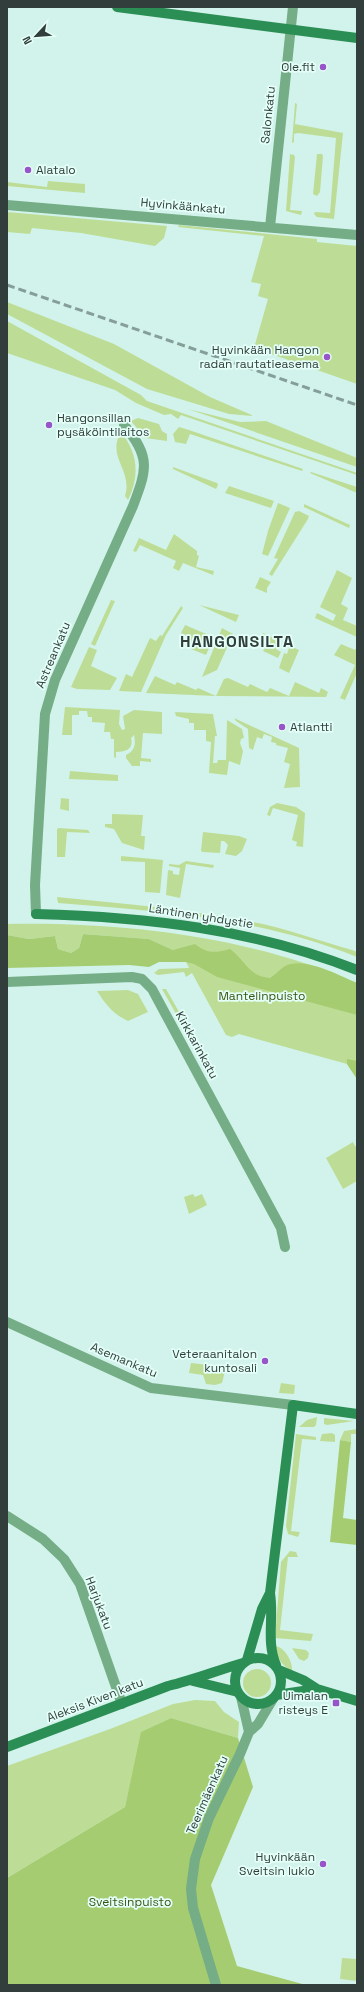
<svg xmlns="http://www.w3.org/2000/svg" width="364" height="1992" font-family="'Space Grotesk',sans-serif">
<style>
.green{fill:#bddd96}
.forest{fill:#a5cc70}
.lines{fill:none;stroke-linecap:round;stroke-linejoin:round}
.street{stroke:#74ad86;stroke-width:10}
.secondary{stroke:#2b8e55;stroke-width:10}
.rail{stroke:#869e98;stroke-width:3;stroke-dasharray:8 4;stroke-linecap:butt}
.poi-dot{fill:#9854c9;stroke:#e4fff8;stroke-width:1.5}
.labels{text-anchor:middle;stroke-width:3.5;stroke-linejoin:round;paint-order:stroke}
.poi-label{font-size:12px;fill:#313e3b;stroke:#e4fff8;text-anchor:end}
.street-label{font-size:12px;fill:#313e3b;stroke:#e4fff8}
.park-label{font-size:12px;fill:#3c5413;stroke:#e4fff8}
.district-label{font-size:16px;font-weight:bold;letter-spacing:1px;fill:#313e3b;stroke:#e4fff8}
</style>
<rect width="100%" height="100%" fill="#d2f3eb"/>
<path class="green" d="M 295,103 L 297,104 L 295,124 L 343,133 L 334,219 L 317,217 L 314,214 L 315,212 L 330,213 L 336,138 L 298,133 L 294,134 L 294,142 L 292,143 Z
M 290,154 L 294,155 L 295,157 L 290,210 L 302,211 L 301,215 L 286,211 Z
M 317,154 L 322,154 L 323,156 L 320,192 L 317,196 L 313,194 Z
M 48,181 L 85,184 L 85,193 L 7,186 L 7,182 L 47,187 Z
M 7,212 L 167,226 L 164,238 L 155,246 L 81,233 L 32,228 L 30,234 L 7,232 Z
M 179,225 L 317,239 L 317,242 L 357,246 L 357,384 L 254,348 L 268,299 L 258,296 L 261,284 L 251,282 L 264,236 L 178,227 Z
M 7,302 L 114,344 L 210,397 L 254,416 L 229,414 L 147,389 L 7,314 Z
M 7,321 L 141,395 L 147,401 L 357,473 L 357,475 L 181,415 L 178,419 L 171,414 L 164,415 L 136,403 L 115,390 L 7,353 Z
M 188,409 L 240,422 L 266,421 L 357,458 L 357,467 Z
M 138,418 L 159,424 L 162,431 L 167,434 L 167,441 L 145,438 L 131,421 Z
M 179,427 L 189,430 L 303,469 L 302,471 L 190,434 L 186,444 L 175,442 L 173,434 Z
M 121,432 C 138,453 140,476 128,500 L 125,496 C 133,470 106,457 121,432 Z
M 173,467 L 217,483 L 218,485 L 216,489 L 173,469 Z
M 311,472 L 357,487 L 357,493 L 310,473 Z
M 229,486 L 274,501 L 271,508 L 225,493 Z
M 278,503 L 290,508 L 268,556 L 262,554 L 268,531 Z
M 304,504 L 350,525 L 349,528 L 304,507 Z
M 299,511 L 309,516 L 308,519 L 272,576 L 269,574 L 278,559 L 274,558 L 295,512 Z
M 174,534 L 197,551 L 197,555 L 199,556 L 196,567 L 214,571 L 213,575 L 183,563 L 179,571 L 173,568 L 176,561 L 140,545 L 136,552 L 133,551 L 139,538 L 166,550 Z
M 337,570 L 352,578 L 341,604 L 348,608 L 343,620 L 357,626 L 357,637 L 315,618 L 317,613 L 333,621 L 336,615 L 320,607 Z
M 260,577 L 271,582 L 267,588 L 267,593 L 255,588 Z
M 111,600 L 115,601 L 95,646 L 91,644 Z
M 199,605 L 239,615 L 236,622 Z
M 181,606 L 183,608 L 166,635 L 141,692 L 119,691 L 126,674 L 132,677 L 150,638 L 156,641 L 160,635 L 162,636 Z
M 185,625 L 211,636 L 207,645 L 210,646 L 206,655 L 191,649 L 193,644 L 188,642 L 190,637 L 181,633 Z
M 222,628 L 233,634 L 217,670 L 202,677 Z
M 263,633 L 279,641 L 276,649 L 281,652 L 278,658 L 263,651 L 265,648 L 261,646 L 262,643 L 259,641 Z
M 341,644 L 355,650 L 357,646 L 357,673 L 345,700 L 340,698 L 355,665 L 334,655 Z
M 288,645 L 299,650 L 289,673 L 279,668 L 284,653 L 287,654 L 289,648 Z
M 89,647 L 97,650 L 91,666 L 117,678 L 110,690 L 77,689 L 71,687 Z
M 155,676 L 175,685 L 177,682 L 196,690 L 198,688 L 216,696 L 224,679 L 228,678 L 248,687 L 250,684 L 267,692 L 270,688 L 289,696 L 295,682 L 319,693 L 321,688 L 328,692 L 326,697 L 216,696 L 146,693 Z
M 65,707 L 120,710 L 119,724 L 122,730 L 125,729 L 123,716 L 134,710 L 162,712 L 162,734 L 143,733 L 141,758 L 151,759 L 151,762 L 140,761 L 140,766 L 132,766 L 126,758 L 126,755 C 135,751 136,744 134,735 L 131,738 C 134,749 126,752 116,752 L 116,758 L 114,757 L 114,739 L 111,739 L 110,732 L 104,732 L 105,723 L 92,722 L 92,717 L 88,717 L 87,711 L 79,711 L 79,715 L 72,715 L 72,735 L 62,735 Z
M 175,712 L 213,714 L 217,736 L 215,736 L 213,763 L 217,763 L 218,760 L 226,760 L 227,720 L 242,729 L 244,738 L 241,739 L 240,743 L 243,751 L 240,765 L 229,761 L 227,775 L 209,773 L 211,742 L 206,741 L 206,730 L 194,730 L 194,723 L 189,723 L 189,719 L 176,716 Z
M 234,718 L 299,748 L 300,787 L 284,788 L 290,764 L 284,762 L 288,748 L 276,745 L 276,743 L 271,742 L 272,737 L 264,734 L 262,739 L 257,737 L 253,750 L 249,748 L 248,729 L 236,721 Z
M 70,771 L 118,775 L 118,781 L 69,779 Z
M 61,798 L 69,799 L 69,811 L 60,809 Z
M 277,803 L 296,807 L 305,813 L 303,847 L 296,846 L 297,842 L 292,840 L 298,815 L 273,808 L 270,816 L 267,815 L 270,807 Z
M 112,814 L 143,815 L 141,836 L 145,836 L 144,850 L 122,843 L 114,829 L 105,827 L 105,824 L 112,824 Z
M 59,828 L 88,830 L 90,833 L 67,832 L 65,857 L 57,857 L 57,829 Z
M 203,832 L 239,836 L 247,839 L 242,851 L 236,856 L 225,854 L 228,845 L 224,841 L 221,841 L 220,853 L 203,852 L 201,851 Z
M 121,856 L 163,860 L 160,893 L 145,892 L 145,862 L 121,861 Z
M 186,861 L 214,865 L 213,868 L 186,864 L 180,898 L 166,895 L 168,870 L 173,871 L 173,874 L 179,875 L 180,868 L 169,866 L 169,864 L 179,865 Z
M 57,897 C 127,904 198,910 267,925 C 296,932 324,942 352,950 L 357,952 L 357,957 C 262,918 159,911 58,903 Z
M 7,924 C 125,922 247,936 357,983 L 357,1079 L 347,1064 L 239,1034 L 232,1037 L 226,1035 L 192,973 L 186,977 L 184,972 L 158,975 L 154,973 L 159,969 L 189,968 L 180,950 L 173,950 L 149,939 L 83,934 L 79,948 L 71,953 L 58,949 L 55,936 L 29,939 L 7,935 Z
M 162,989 L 166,989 L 195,1040 L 192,1042 Z
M 128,990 L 138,994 L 148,1012 L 128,1021 C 113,1014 106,1005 97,991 Z
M 353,1142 L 355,1146 L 357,1146 L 357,1181 L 343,1189 L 326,1158 Z
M 193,1194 L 195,1197 L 202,1194 L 207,1205 L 189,1214 L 184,1197 Z
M 191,1363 L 226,1367 L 222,1383 L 215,1385 L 206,1384 L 203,1375 L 189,1373 Z
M 281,1383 L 295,1385 L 294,1394 L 279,1393 Z
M 317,1417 L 316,1425 L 314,1427 L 299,1427 L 307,1420 Z
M 324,1418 L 354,1421 L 327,1425 L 324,1424 Z
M 357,1429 L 357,1434 L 351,1434 L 351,1442 L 340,1440 L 344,1431 Z
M 332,1433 L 335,1435 L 335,1442 L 320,1441 L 322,1434 Z
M 296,1434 L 316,1437 L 316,1440 L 302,1439 L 291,1531 L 300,1532 L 298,1537 L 288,1534 L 286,1526 Z
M 290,1551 L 296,1552 L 298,1557 L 288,1557 L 280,1630 L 313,1634 L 311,1641 L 275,1638 L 281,1562 Z
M 275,1646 C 285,1647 293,1662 292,1671 C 281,1665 277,1658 275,1646 Z
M 292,1648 L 306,1650 L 309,1653 L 308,1658 L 304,1661 L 299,1659 Z
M243 1683a14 14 0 1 1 28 0a14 14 0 1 1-28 0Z
M 195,1700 L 215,1701 L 224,1712 L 239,1722 L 238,1738 L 171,1718 L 142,1732 L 125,1807 L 7,1878 L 7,1766 L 110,1729 L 173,1704 Z
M 342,1958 L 357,1959 L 357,1981 L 340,1979 Z"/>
<path class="forest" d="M 83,934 L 149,939 L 173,950 L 195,944 C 208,954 215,953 230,949 C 246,961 248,976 270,978 C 275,975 280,969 285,966 C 303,956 339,975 357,983 L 357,1015 L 217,977 L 194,964 L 186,962 L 159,962 L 149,967 L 129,965 L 7,968 L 7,935 L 29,939 L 55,936 L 58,949 L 71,953 L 79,948 Z
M 347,1059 L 357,1061 L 357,1079 L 347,1064 Z
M 340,1440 L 351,1442 L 343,1518 L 357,1520 L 357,1545 L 330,1542 Z
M 171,1718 L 238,1738 L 253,1787 L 211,1885 L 237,1966 L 306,1985 L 7,1985 L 7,1878 L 125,1807 L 141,1732 Z"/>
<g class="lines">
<path class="street" d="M 7,205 L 357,235
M 270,227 L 293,7
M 36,914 L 35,885 L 45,714 L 55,680 L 133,506 C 147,469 151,457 124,425
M 7,982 L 132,977 L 142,979 L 152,989 L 281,1228 L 285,1247
M 7,1322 L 151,1388 L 293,1405
M 7,1516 L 43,1539 L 64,1559 L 80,1584 L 122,1704
M 241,1697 L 249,1732
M 216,1985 L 193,1908 L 191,1889 L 195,1859 L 209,1818 L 240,1754 L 249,1732 L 258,1724 L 273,1699"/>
<path class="secondary" d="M 117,7 L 357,38
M 36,914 C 146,917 254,929 357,970
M 270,1593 C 274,1619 266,1641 276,1665
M235 1681a23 23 0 1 1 46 0a23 23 0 1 1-46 0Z
M 247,1660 L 262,1609 L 270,1593 L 293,1405 L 357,1414
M 279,1670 L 303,1680 L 317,1689 L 357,1701
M 193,1681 L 238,1692
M 276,1695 L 317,1689
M 7,1747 L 168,1686 C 194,1680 218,1670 243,1663"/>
<path class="rail" d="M 7,285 L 357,405"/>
</g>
<g class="poi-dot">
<circle cx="323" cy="67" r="4"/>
<circle cx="28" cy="170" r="4"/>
<circle cx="327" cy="357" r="4"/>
<circle cx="49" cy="425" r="4"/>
<circle cx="282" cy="727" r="4"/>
<circle cx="265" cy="1361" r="4"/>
<rect x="332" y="1699" width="8" height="8" rx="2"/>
<circle cx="323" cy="1864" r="4"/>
</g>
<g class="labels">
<g class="poi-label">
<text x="315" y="71">Ole.fit</text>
<text x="36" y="174" text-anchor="start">Alatalo</text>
<text x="319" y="354">Hyvinkään Hangon<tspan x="319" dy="14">radan rautatieasema</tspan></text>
<text x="57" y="422" text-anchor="start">Hangonsillan<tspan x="57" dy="14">pysäköintilaitos</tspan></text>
<text x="290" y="731" text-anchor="start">Atlantti</text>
<text x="257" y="1358">Veteraanitalon<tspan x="257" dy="14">kuntosali</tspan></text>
<text x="328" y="1700">Uimalan<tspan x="328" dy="14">risteys E</tspan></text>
<text x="315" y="1861">Hyvinkään<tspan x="315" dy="14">Sveitsin lukio</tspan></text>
</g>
<g class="street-label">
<text transform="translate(268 115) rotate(-84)" y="4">Salonkatu</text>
<text transform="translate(183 206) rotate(5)" y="4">Hyvinkäänkatu</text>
<text transform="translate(53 655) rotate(-67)" y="4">Astreankatu</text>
<text transform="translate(201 916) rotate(9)" y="4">Läntinen yhdystie</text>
<text transform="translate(197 1045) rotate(61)" y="4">Kirkkarinkatu</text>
<text transform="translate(124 1360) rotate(23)" y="4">Asemankatu</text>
<text transform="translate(99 1603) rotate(69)" y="4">Harjukatu</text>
<text transform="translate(95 1700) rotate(-21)" y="4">Aleksis Kiven katu</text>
<text transform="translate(207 1795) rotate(-66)" y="4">Teerimäenkatu</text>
</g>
<g class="park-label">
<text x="262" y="1000">Mantelinpuisto</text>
<text x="130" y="1906">Sveitsinpuisto</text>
</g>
<g class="district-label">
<text x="237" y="647">HANGONSILTA</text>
</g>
</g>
<rect width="364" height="1992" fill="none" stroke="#313e3b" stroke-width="16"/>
<g transform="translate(36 36) rotate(244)" stroke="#e4fff8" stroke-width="3" paint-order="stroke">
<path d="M0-3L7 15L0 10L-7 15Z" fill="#313e3b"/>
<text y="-6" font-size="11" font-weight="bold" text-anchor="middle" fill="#313e3b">N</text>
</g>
</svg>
